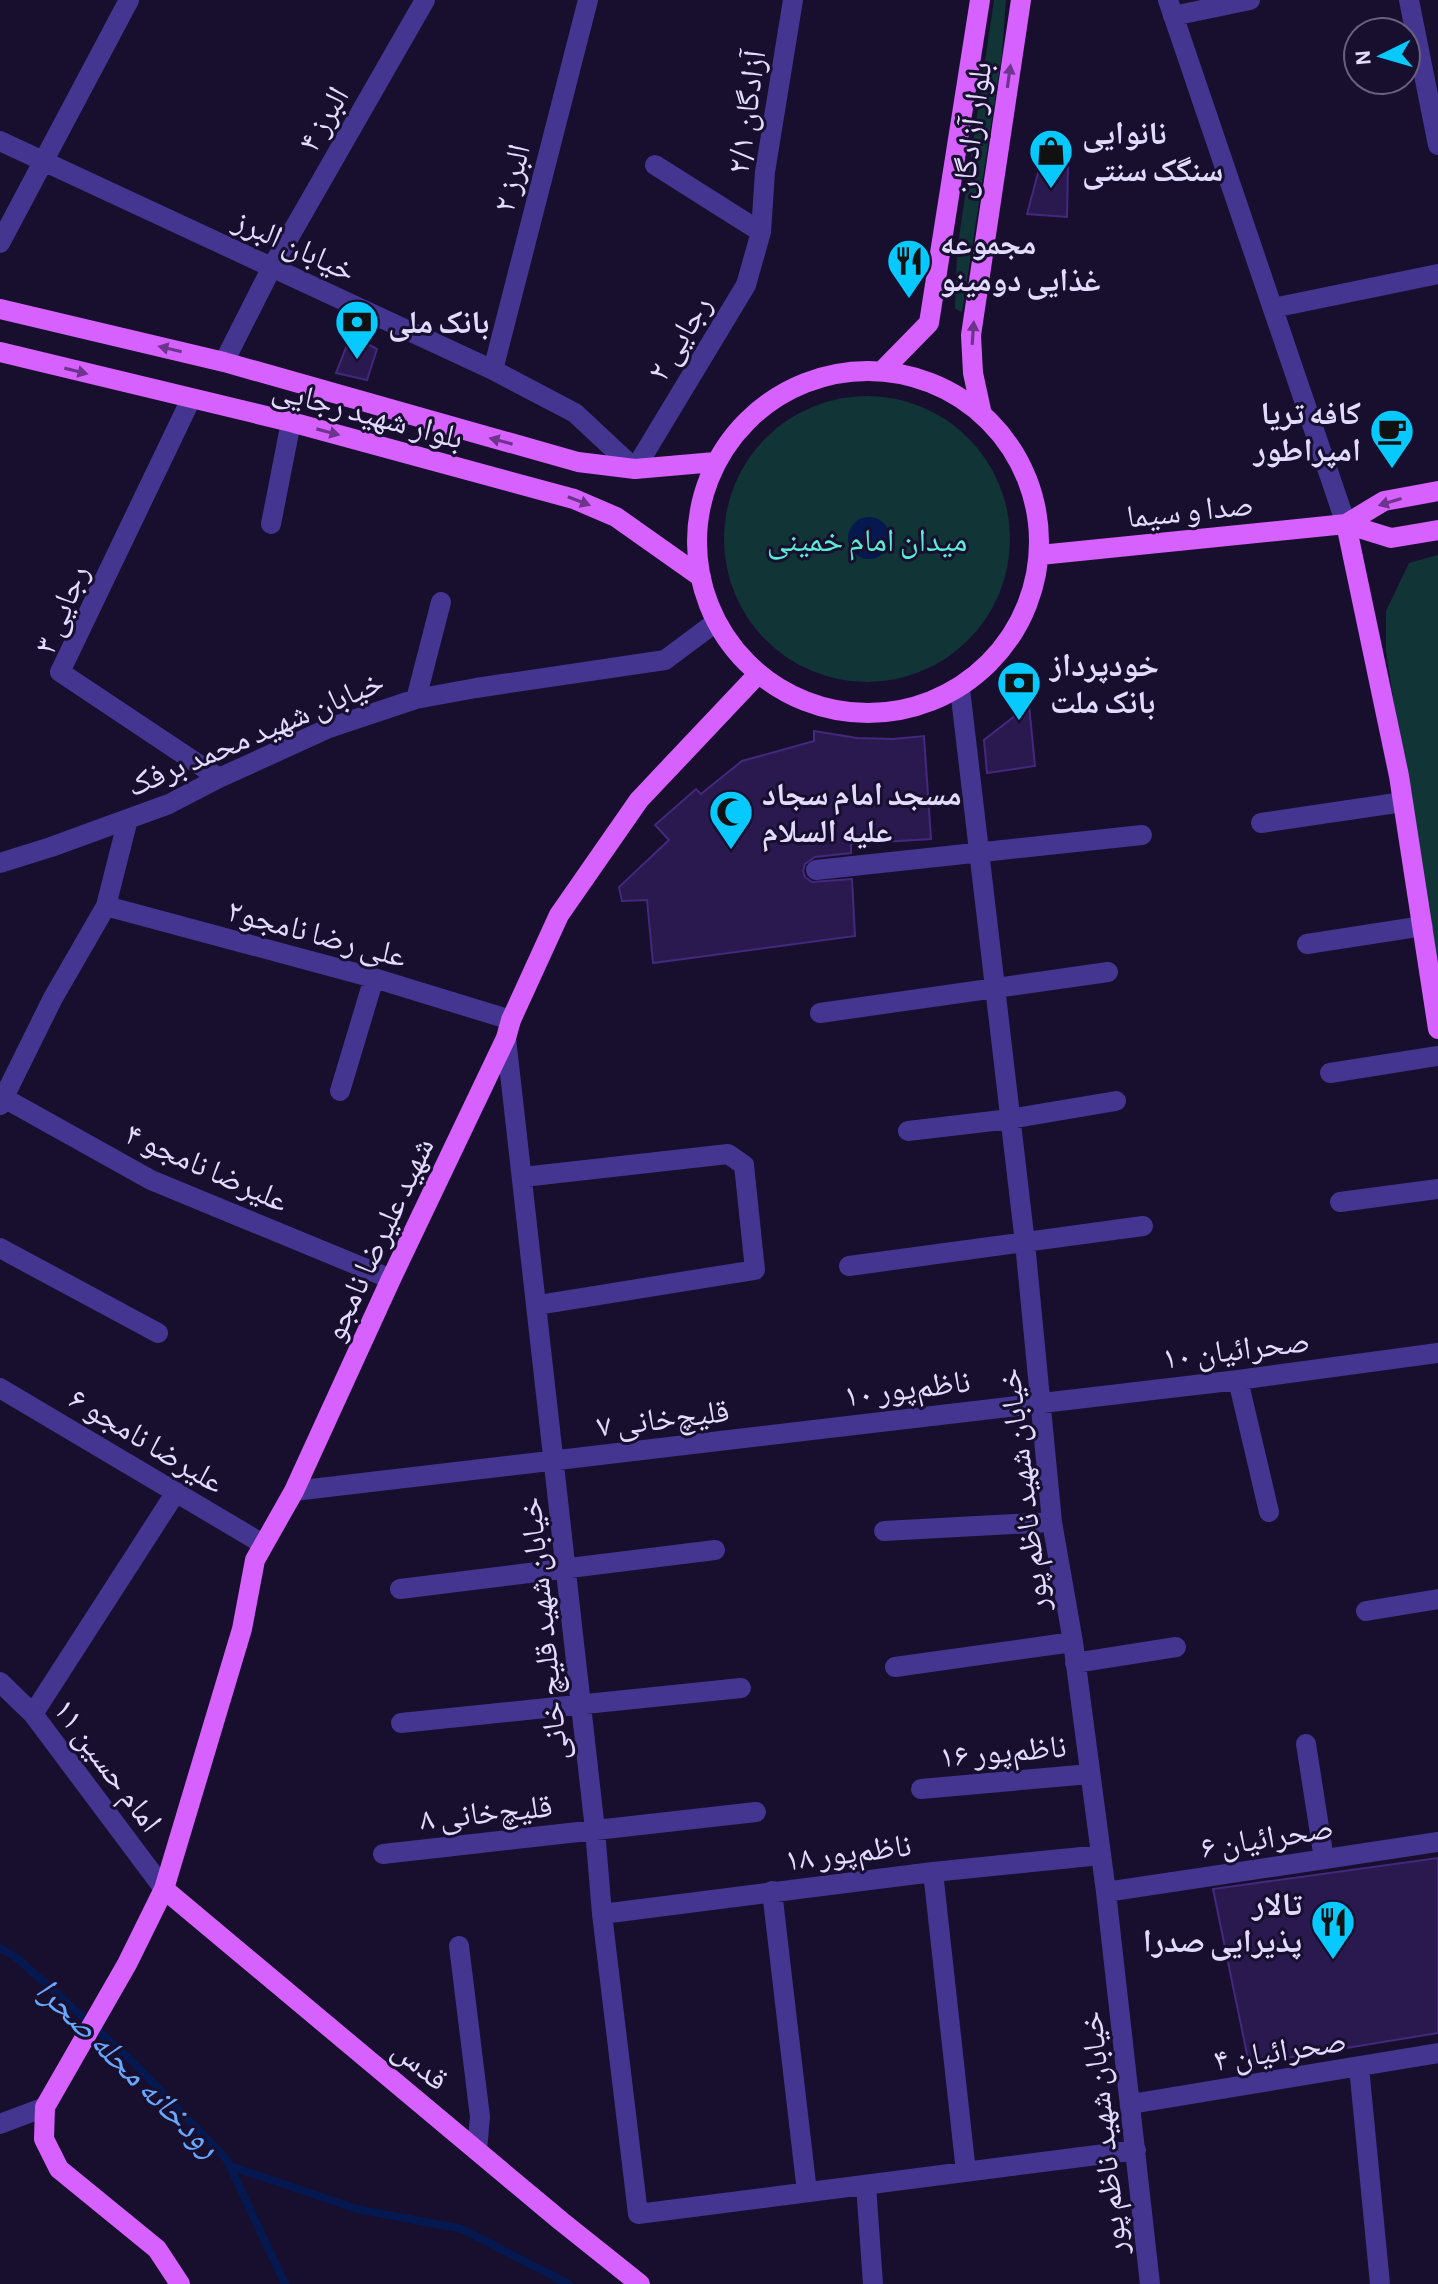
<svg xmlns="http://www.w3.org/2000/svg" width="1438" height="2284" font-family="'Alegreya Sans','Noto Naskh Arabic',sans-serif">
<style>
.green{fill:#113437}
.water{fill:#05184f}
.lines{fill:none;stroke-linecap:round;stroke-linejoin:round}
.stream{stroke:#05184f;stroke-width:8}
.building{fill:#2a194f;stroke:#43287e;stroke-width:2}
.minor{stroke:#433590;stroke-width:20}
.major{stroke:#d661ff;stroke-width:20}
.oneway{fill:#6d348c}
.labels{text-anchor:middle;stroke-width:6;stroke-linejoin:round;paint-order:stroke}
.street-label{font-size:32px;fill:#e3daff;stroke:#170f2d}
.poi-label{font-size:32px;font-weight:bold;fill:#e3daff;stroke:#170f2d;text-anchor:start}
.park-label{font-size:32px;fill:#59ecd8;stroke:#170f2d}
.water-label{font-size:34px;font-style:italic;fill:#68a8ff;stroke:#170f2d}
</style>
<rect width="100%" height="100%" fill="#170f2d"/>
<path class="green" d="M 994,0 L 1006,0 L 1002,54 L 962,312 L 955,309 L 957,251 Z
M724 539a143 143 0 1 1 286 0a143 143 0 1 1-286 0Z
M 1438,555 L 1438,986 L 1386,652 L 1386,611 L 1409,563 Z"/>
<path class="water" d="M848 538a21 21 0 1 1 42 0a21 21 0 1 1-42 0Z"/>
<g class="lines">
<path class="stream" d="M 0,1948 L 17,1958 L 133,2062 L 227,2160 L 285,2284
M 230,2166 L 357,2209 L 462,2229 L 569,2284"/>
</g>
<path class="building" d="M 1041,162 L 1068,167 L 1067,217 L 1027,214 Z
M 351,335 L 377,349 L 367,380 L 336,373 Z
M 1029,705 L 1035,766 L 987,773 L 984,740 Z
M 814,731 L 857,738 L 893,739 L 924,736 L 931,839 L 851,844 L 851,853 L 815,857 L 805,864 L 803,871 L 805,877 L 812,882 L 852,879 L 855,936 L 653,963 L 647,900 L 622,901 L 619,887 L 669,840 L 655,825 L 696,789 L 701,794 L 742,761 L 814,741 Z
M 1438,1858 L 1438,2033 L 1249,2064 L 1213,1889 Z"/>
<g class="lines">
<path class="minor" d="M 1168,0 L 1346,524
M 1409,0 L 1438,145
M 1173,16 L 1250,0
M 0,141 L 493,370 L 575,413 L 635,469 L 746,285 L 761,232 L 765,172 L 793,0
M 655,165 L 761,232
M 0,243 L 129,0
M 1273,308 L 1438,274
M 224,362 L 272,267 L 425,0
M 493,370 L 588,0
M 191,399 L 60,672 L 219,778
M 271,524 L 291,422
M 960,689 L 1025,1243 L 1052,1522 L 1073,1642 L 1106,1892 L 1150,2284
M 416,699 L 441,602
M 1261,823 L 1403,802
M 0,863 L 51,847 L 169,804 L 219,778 L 329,728 L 416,699 L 476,688 L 665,660 L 716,622
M 816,870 L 1142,835
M 106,906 L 374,978 L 511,1020
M 1307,944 L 1423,926
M 820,1013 L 1108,972
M 506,1038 L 595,1830 L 602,1914 L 638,2214 L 1136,2150
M 1330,1073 L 1438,1056
M 340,1091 L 374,978
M 4,1098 L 151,1180 L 391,1279
M 0,1105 L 53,998 L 106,906 L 128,819
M 908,1131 L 1010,1119 L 1116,1101
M 523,1177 L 728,1154 L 744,1165 L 755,1270 L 538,1305
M 1340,1202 L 1438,1189
M 0,1248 L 158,1333
M 849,1266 L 1143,1226
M 1238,1380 L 1269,1512
M 0,1388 L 263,1544
M 294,1491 L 1238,1380 L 1438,1353
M 884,1531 L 1052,1522
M 400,1589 L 715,1550
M 1366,1611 L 1438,1599
M 1075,1663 L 1176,1647
M 895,1667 L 1073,1642
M 0,1682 L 33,1714 L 164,1889
M 33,1714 L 176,1492
M 401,1723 L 741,1688
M 1306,1744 L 1324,1859
M 921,1789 L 1090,1774
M 383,1854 L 756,1812
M 933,1872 L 966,2172
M 772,1891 L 807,2192
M 1106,1892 L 1438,1842
M 602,1914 L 933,1872 L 1101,1855
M 459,1946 L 480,2117 L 477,2150
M 1359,2067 L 1380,2284
M 1131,2104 L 1438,2053
M 0,2124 L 45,2107
M 866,2185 L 873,2284"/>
<path class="major" d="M 0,309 L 224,362 L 578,462 L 635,469 L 715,462
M 0,352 L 291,422 L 574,499 L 616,517 L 701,577
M 884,369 L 929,323 L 980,0
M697 542a171 171 0 1 1 342 0a171 171 0 1 1-342 0Z
M 981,410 L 973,373 L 971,335 L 1021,0
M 1346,524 L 1399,776 L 1438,1029
M 1346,524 L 1384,501 L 1438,491
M 1040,555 L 1346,524 L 1391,538 L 1438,530
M 164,1889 L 561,2221 L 640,2284
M 180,2284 L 157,2249 L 59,2169 L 44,2139 L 45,2107 L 127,1964 L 164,1889 L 242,1629 L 255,1560 L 294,1491 L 391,1279 L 506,1038 L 511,1020 L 559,915 L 639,800 L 758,674"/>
</g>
<defs><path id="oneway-solid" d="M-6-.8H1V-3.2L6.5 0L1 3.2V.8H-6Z" transform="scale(2)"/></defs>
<g class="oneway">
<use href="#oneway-solid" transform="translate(1009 76) rotate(-82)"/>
<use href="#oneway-solid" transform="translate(973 333) rotate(-86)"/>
<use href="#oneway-solid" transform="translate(170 349) rotate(-167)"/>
<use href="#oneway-solid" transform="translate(76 371) rotate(14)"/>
<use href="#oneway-solid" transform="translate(328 432) rotate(15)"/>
<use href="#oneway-solid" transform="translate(501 441) rotate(-165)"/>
<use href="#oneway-solid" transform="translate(579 501) rotate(21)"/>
<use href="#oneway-solid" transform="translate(1390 502) rotate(163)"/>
</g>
<defs>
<g id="shop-pin" transform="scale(2.3)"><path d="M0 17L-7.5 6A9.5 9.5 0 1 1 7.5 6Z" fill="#06caff" stroke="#170f2d"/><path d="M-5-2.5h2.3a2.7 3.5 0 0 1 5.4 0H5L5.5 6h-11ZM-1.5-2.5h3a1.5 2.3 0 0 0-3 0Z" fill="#111"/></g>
<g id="restaurant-pin" transform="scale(2.3)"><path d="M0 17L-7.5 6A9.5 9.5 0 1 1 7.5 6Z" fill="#06caff" stroke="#170f2d"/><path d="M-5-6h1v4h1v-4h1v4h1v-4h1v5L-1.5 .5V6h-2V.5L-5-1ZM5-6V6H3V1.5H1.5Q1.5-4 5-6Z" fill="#111"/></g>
<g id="bank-pin" transform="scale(2.3)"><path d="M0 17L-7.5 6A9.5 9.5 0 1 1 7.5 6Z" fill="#06caff" stroke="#170f2d"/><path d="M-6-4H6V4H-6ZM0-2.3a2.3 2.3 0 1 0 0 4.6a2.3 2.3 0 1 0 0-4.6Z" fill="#111"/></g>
<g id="cafe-pin" transform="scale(2.3)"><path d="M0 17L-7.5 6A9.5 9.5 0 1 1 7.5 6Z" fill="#06caff" stroke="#170f2d"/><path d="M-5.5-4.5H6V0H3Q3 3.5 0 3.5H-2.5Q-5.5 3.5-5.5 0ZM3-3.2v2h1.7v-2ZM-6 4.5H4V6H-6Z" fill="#111"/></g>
<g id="mosque-pin" transform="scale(2.3)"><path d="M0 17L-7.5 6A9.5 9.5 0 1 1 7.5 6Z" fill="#06caff" stroke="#170f2d"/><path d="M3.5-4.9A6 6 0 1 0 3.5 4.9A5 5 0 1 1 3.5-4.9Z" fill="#111"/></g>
</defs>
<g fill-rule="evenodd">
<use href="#shop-pin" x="1051" y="151"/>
<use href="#restaurant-pin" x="909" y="261"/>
<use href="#bank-pin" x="357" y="322"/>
<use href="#cafe-pin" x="1392" y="431"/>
<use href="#bank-pin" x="1019" y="683"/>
<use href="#mosque-pin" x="731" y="812"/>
<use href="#restaurant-pin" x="1333" y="1922"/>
</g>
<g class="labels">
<g class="street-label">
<text transform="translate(746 112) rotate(-82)" y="11">آزادگان ۲/۱</text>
<text transform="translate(323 119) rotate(-60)" y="11">البرز ۴</text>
<text transform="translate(971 130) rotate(-82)" y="11">بلوار آزادگان</text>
<text transform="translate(511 178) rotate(-76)" y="11">البرز ۲</text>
<text transform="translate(295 245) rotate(25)" y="11">خیابان البرز</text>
<text transform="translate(679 338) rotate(-59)" y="11">رجایی ۲</text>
<text transform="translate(368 413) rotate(15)" y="11">بلوار شهید رجایی</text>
<text transform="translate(1190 510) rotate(-6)" y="11">صدا و سیما</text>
<text transform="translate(61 609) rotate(-67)" y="11">رجایی ۳</text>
<text transform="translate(255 733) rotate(-23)" y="11">خیابان شهید محمد برفک</text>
<text transform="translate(317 933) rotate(15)" y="11">علی رضا نامجو۲</text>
<text transform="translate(207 1167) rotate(24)" y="11">علیرضا نامجو ۴</text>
<text transform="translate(378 1239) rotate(-65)" y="11">شهید علیرضا نامجو</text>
<text transform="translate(1236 1349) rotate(-7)" y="11">صحرائیان ۱۰</text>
<text transform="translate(907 1388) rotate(-7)" y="11">ناظم‌پور ۱۰</text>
<text transform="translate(663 1418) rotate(-7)" y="11">قلیچ‌خانی ۷</text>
<text transform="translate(147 1440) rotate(31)" y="11">علیرضا نامجو ۶</text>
<text transform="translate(1023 1490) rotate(-97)" y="11">خیابان شهید ناظم پور</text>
<text transform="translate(543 1629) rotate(-96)" y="11">خیابان شهید قلیچ خانی</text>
<text transform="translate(1003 1751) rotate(-5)" y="11">ناظم‌پور ۱۶</text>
<text transform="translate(108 1765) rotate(53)" y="11">امام حسین ۱۱</text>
<text transform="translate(486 1812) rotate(-6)" y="11">قلیچ‌خانی ۸</text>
<text transform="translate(1267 1837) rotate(-9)" y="11">صحرائیان ۶</text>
<text transform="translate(848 1852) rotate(-7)" y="11">ناظم‌پور ۱۸</text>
<text transform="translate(1280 2050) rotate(-9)" y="11">صحرائیان ۴</text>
<text transform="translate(421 2064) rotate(40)" y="11">قدس</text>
<text transform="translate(1103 2133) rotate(-96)" y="11">خیابان شهید ناظم پور</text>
</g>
<g class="poi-label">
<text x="1082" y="144">نانوایی<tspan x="1082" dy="37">سنگک سنتی</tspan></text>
<text x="940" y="254">مجموعه<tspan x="940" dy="37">غذایى دومینو</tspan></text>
<text x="388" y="333">بانک ملی</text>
<text x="1361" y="424" text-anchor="end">کافه تریا<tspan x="1361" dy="37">امپراطور</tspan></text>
<text x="1050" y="676">خودپرداز<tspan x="1050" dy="37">بانک ملت</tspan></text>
<text x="762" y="805">مسجد امام سجاد<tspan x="762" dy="37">علیه السلام</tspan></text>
<text x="1302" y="1915" text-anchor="end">تالار<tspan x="1302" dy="37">پذیرایی صدرا</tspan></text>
</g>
<g class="park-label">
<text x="867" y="551">میدان امام خمینی</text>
</g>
<g class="water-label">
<text transform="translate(129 2067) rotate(44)" y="12">رودخانه محله صحرا</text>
</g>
</g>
<g transform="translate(1382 56) rotate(265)"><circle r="38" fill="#170f2d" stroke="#696081" stroke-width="2"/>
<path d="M0-6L14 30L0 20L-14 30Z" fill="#06caff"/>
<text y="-12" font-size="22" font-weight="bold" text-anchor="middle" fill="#e3daff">N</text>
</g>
</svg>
